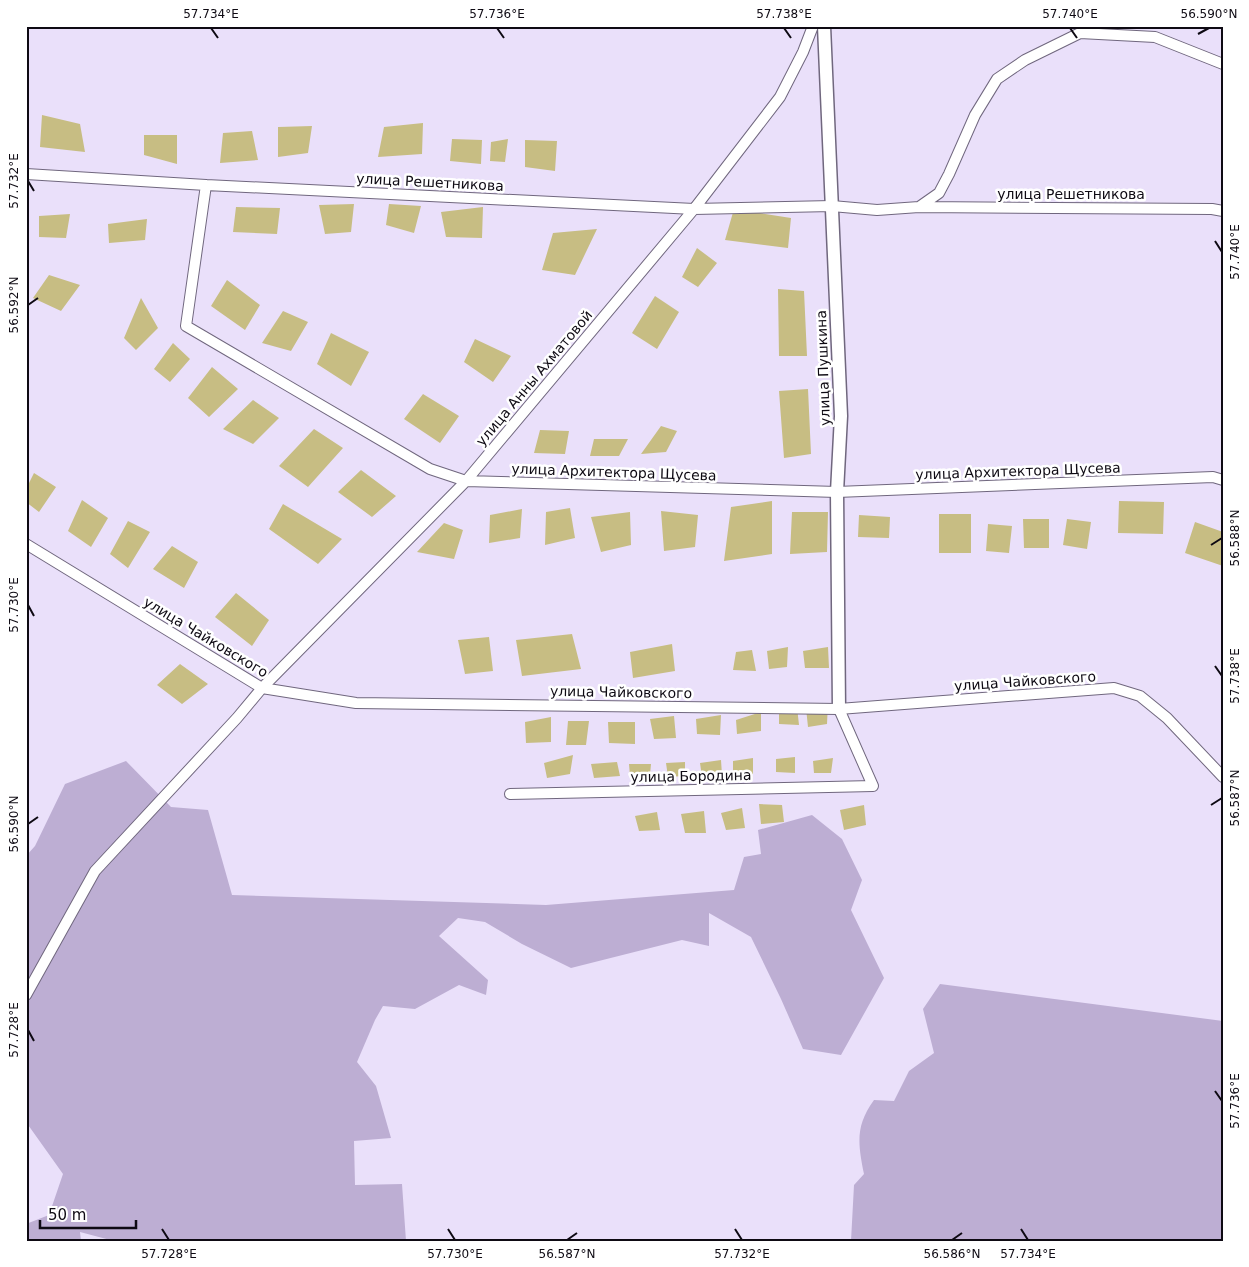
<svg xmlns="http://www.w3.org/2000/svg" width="1249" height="1267" font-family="'DejaVu Sans',sans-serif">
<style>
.green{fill:#bdaed3}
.building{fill:#c7bd83}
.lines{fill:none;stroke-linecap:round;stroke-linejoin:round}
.minor-casing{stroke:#70677e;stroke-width:12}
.tertiary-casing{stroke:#70677e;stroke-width:15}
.minor{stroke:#fff;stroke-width:10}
.tertiary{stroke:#fff;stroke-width:12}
.ticks{fill:none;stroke:#0e0a13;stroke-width:2}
.labels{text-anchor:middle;stroke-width:5;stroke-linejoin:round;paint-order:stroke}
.street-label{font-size:14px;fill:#0e0a13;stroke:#fff}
.neatline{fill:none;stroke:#0e0a13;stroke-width:2}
.ticks-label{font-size:12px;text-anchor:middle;fill:#0e0a13}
</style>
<rect width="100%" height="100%" fill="#eae0fa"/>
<path class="green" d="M 126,761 L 171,807 L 208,810 L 232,895 L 546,905 L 734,890 L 744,857 L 761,854 L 758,830 L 812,815 L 842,839 L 862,880 L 851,910 L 884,978 L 841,1055 L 803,1049 L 781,999 L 751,937 L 709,913 L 709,946 L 682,940 L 571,968 L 522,944 L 485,922 L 458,918 L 439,936 L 488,980 L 486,995 L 459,985 L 415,1009 L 383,1006 L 375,1020 L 357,1062 L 376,1086 L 391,1138 L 354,1141 L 355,1185 L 402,1184 L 406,1241 L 114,1241 L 80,1232 L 81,1241 L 26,1241 L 26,1224 L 49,1215 L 63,1174 L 26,1122 L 26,856 L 35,846 L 65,784 Z
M 940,984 L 1223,1021 L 1223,1241 L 851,1241 L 854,1185 L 864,1174 C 858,1144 855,1126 874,1100 L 894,1101 L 909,1071 L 934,1053 L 923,1009 Z"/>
<path class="building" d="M 42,115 L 80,124 L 85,152 L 40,147 Z
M 423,123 L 422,154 L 378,157 L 384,127 Z
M 312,126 L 308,153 L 278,157 L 278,127 Z
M 252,131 L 258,160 L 220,163 L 223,133 Z
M 144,135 L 177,135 L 177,164 L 144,155 Z
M 452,139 L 482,140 L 481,164 L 450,161 Z
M 508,139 L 505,162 L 490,161 L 491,142 Z
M 525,140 L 557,141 L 555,171 L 525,167 Z
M 354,204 L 351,232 L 325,234 L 319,205 Z
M 389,204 L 421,206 L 414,233 L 386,225 Z
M 236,207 L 280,208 L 277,234 L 233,232 Z
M 483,207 L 482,238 L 446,237 L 441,212 Z
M 734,209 L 791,218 L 788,248 L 725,240 Z
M 70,214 L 66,238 L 39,237 L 39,216 Z
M 147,219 L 145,240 L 109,243 L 108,224 Z
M 597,229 L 575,275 L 542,270 L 553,233 Z
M 697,248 L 717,263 L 698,287 L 682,277 Z
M 49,275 L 80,285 L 61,311 L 33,298 Z
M 227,280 L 260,305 L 245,330 L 211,306 Z
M 778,289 L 804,291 L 807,356 L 779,356 Z
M 655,296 L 679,312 L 657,349 L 632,333 Z
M 141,298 L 158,328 L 136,350 L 124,338 Z
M 283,311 L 308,322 L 291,351 L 262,343 Z
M 331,333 L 369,352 L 351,386 L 317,364 Z
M 475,339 L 511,356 L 493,382 L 464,362 Z
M 173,343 L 190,359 L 170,382 L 154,369 Z
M 212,367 L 238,389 L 209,417 L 188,398 Z
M 808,389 L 811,454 L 784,458 L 779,391 Z
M 423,394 L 459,416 L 440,443 L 404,419 Z
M 253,400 L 279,418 L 253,444 L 223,429 Z
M 661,426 L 677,431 L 666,452 L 641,454 Z
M 314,429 L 343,448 L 308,487 L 279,466 Z
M 540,430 L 569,431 L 565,454 L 534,453 Z
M 594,439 L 628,439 L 619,456 L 590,456 Z
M 361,470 L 396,496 L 372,517 L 338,492 Z
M 34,473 L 56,487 L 39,512 L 26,502 L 26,489 Z
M 82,500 L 108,518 L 91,547 L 68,531 Z
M 772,501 L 772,554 L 724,561 L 731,507 Z
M 1119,501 L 1164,502 L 1163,534 L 1118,533 Z
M 283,504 L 342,539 L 318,564 L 269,529 Z
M 570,508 L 575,538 L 545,545 L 546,512 Z
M 522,509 L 520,538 L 489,543 L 490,515 Z
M 661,511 L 698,515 L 695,547 L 664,551 Z
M 630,512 L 631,545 L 601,552 L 591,517 Z
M 792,512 L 828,512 L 827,552 L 790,554 Z
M 939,514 L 971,514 L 971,553 L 939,553 Z
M 859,515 L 890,517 L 889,538 L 858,537 Z
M 1023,519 L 1049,519 L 1049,548 L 1024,548 Z
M 1067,519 L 1091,522 L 1087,549 L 1063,545 Z
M 128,521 L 150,532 L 128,568 L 110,554 Z
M 1195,522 L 1223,532 L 1223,566 L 1185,553 Z
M 444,523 L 463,530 L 454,559 L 417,552 Z
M 988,524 L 1012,526 L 1009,553 L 986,551 Z
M 172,546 L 198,562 L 184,588 L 153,569 Z
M 236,593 L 269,620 L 252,646 L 215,617 Z
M 572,634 L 581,669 L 522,676 L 516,640 Z
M 489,637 L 493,671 L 465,674 L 458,640 Z
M 672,644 L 675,671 L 633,678 L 630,652 Z
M 788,647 L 787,667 L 769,669 L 767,651 Z
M 828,647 L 829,668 L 805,668 L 803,651 Z
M 752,650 L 756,671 L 733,670 L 736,652 Z
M 180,664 L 208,684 L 182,704 L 157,685 Z
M 828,703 L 827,724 L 808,727 L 806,708 Z
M 797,707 L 799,725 L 779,724 L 779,709 Z
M 761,712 L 761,731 L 737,734 L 736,720 Z
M 721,715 L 720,735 L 697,734 L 696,719 Z
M 674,716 L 676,738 L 654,739 L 650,719 Z
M 551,717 L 551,742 L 526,743 L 525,722 Z
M 568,721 L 589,721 L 586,745 L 566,745 Z
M 608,722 L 635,722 L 635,744 L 609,743 Z
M 573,755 L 570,774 L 547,778 L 544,763 Z
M 795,757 L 795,773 L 776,772 L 776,759 Z
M 753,758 L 753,774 L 733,774 L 733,761 Z
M 833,758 L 831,773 L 814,773 L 813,761 Z
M 721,760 L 722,775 L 702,777 L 700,763 Z
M 617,762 L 620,776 L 594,778 L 591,764 Z
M 685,762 L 685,776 L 668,777 L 666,763 Z
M 629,764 L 651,764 L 650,775 L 630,776 Z
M 759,804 L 782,805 L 784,822 L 761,824 Z
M 864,805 L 866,825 L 844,830 L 840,810 Z
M 742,808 L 745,828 L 726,830 L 721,813 Z
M 704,811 L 706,833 L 685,833 L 681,814 Z
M 657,812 L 660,830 L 639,831 L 635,816 Z"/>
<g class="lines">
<g class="minor-casing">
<path id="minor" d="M 26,174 L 206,185 L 694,209 L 832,206 L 877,210 L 919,207 L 939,193 L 949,174 L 975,115 L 997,79 L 1025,60 L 1080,33 L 1155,37 L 1223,64
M 206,185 L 186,326 L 430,469 L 466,481 L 837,492 L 1213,477 L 1223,480
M 919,207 L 1212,209 L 1223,211
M 26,544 L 262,688 L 356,703 L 839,709 L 1114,688 L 1140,696 L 1167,718 L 1223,777
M 510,794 L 873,786 L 839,709
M 26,995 L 95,871 L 237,718 L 262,688 L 466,481 L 694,209 L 780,97 L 803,52 L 813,26"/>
</g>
<g class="tertiary-casing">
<path id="tertiary" d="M 824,26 L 841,416 L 837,492 L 839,709"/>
</g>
<use href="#minor" class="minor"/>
<use href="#tertiary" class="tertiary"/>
</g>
<path class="ticks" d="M 211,28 L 218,38M 497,28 L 504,38M 784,28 L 791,38M 1070,28 L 1077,38M 1198,34 L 1209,28M 28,181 L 34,191M 1215,241 L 1222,252M 28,305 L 38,298M 1211,545 L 1222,538M 28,605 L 34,616M 1215,666 L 1222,676M 1211,805 L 1222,798M 28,824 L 38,817M 28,1030 L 34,1041M 1215,1091 L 1222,1101M 162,1229 L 169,1240M 448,1229 L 455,1240M 735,1229 L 742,1240M 1021,1229 L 1028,1240M 567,1240 L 577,1233M 952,1240 L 962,1233"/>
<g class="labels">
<g class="street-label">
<text transform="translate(430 182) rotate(3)" y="5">улица Решетникова</text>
<text x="1071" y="199">улица Решетникова</text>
<text transform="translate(823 368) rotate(-92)" y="5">улица Пушкина</text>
<text transform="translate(534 378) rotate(-50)" y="5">улица Анны Ахматовой</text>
<text transform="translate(1018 471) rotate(-2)" y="5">улица Архитектора Щусева</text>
<text transform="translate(614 472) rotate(2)" y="5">улица Архитектора Щусева</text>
<text transform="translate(206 637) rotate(31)" y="5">улица Чайковского</text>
<text transform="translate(1025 681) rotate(-4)" y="5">улица Чайковского</text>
<text transform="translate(621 692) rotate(1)" y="5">улица Чайковского</text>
<text transform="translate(691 776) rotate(-1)" y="5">улица Бородина</text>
</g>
</g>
<rect width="1249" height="1267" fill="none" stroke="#ffffff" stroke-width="55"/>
<path d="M40 1220v8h96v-8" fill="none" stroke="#0e0a13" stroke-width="2.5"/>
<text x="48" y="1220" font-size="15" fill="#0e0a13" stroke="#ffffff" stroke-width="4" paint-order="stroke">50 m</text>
<rect x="28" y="28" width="1194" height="1212" class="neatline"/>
<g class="ticks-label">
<text x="211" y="18">57.734°E</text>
<text x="497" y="18">57.736°E</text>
<text x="784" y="18">57.738°E</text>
<text x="1070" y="18">57.740°E</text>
<text x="1209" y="18">56.590°N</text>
<text transform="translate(14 181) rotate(-90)" y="4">57.732°E</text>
<text transform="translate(1235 252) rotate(-90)" y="4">57.740°E</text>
<text transform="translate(14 305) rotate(-90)" y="4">56.592°N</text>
<text transform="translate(1235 538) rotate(-90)" y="4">56.588°N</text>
<text transform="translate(14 605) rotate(-90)" y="4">57.730°E</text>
<text transform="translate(1235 676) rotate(-90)" y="4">57.738°E</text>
<text transform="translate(1235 798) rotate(-90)" y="4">56.587°N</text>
<text transform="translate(14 824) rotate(-90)" y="4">56.590°N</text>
<text transform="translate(14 1030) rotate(-90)" y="4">57.728°E</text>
<text transform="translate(1235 1101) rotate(-90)" y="4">57.736°E</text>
<text x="169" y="1258">57.728°E</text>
<text x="455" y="1258">57.730°E</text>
<text x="567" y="1258">56.587°N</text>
<text x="742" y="1258">57.732°E</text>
<text x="952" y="1258">56.586°N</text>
<text x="1028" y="1258">57.734°E</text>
</g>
</svg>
